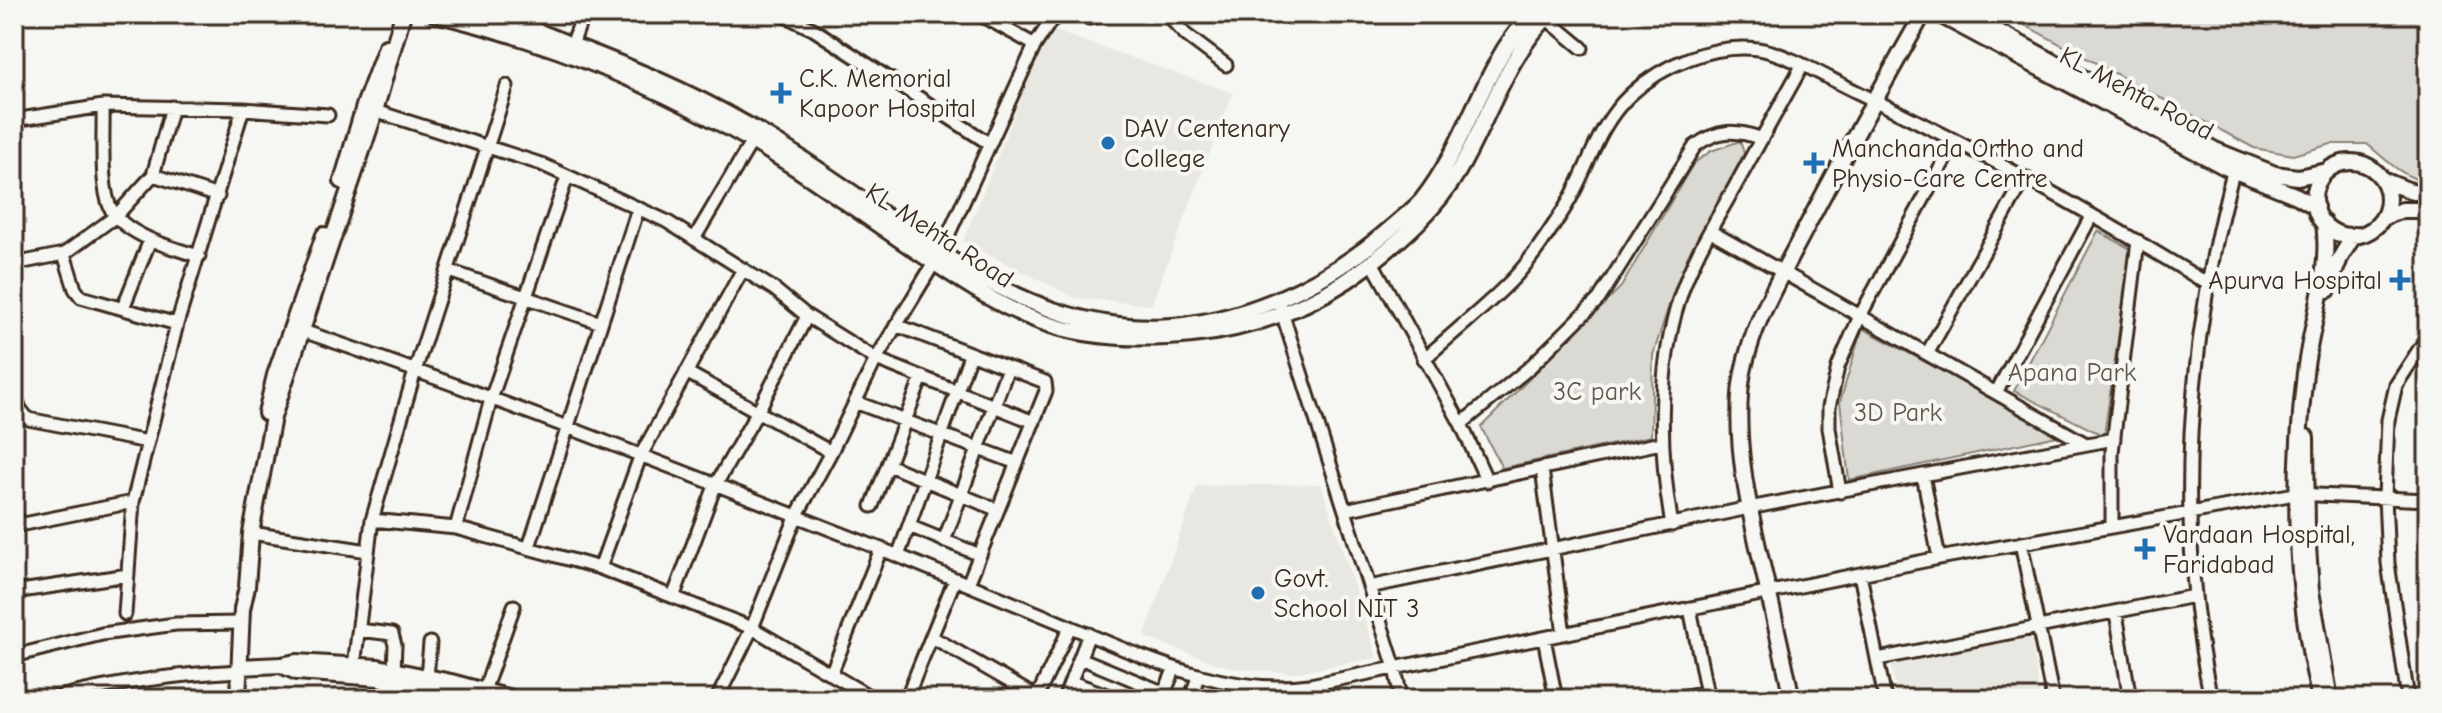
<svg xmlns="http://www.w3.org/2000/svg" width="2442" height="713" font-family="'Comic Neue',sans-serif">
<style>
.built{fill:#e8e7e2}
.green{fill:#dad9d3;stroke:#8a8278;stroke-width:2}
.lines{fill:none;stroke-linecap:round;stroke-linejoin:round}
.minor-casing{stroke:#3b2a1e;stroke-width:17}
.tertiary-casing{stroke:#3b2a1e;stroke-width:20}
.minor{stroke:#f6f6f2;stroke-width:11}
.tertiary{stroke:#f6f6f2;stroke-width:14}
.poi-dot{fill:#1f6fb2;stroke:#f6f6f2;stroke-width:3}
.labels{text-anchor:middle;stroke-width:8;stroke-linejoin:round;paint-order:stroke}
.poi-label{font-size:26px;fill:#3b2a1e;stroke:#f6f6f2;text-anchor:start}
.street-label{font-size:26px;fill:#3b2a1e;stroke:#f6f6f2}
.park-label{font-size:26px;fill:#63564b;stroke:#f6f6f2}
</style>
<rect width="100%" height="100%" fill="#f6f6f2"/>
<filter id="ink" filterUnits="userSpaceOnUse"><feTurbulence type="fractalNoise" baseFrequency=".0125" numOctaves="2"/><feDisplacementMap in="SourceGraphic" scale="16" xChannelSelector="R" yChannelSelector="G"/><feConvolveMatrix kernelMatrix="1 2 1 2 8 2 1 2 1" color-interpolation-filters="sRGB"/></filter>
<g filter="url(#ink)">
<path class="built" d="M 1049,29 L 1233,93 L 1151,305 L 1075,298 L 963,242 Z
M 1321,484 L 1377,658 L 1292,673 L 1231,668 L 1144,637 L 1197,486 Z
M 2031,636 L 2040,699 L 1899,699 L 1890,663 Z"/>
<path class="green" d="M 2004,14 L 2428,14 L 2428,182 C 2404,179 2385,159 2367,144 L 2331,144 L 2293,155 L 2254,148 Z
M 1740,141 L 1744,153 L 1721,200 L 1698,237 L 1672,296 L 1653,355 L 1651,436 L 1502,468 L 1481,427 L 1621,287 L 1693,164 L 1711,151 Z
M 2098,231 L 2131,249 L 2104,436 L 2014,391 Z
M 1862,328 L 2062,435 L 1849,480 L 1840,402 Z"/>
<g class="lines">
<g class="minor-casing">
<path id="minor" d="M 781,14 L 813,29 L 990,144
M 1076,14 L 1090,18 L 1109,14
M 1166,14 L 1186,35 L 1226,65
M 1546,18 L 1582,48
M 1035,45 L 1050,22 L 1059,14
M 570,51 L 583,14
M 103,106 C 104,133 99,188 112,211 C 128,236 172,248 199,256
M 369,109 L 541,164 L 666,221 L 774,289 L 807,316 L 876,359 L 1034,422
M 14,120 L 103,106 L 243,109 L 328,115
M 153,175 L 172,107
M 1710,231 L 2086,444
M 694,239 L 755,136
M 64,254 L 75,289 L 81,297 L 177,324
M 1372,262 L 1461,424 L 1487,481
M 14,264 L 64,254 L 116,216 L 153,175 L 218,196
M 449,271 L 601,323
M 1280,306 L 1395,668 L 1401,699
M 123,308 L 150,240
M 896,325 L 1045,382 L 1046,391 L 968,584
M 297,329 C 494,396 688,474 881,549 C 941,573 1001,598 1061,623 C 1139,655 1223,697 1310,685 L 1939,558 L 2295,494 L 2428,500
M 1927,354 L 2025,178
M 1424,359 C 1453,333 1483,309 1510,282 C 1529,263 1546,237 1561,214 C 1588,175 1593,130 1630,95 C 1662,65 1713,43 1758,49 C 1787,53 1829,79 1857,92 C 1977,149 2094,214 2208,284
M 686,372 L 831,452
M 1996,393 L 2092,215
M 14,394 L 20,409 L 28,419 L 148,442
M 855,402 L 1017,463
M 1461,424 L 1529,368 L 1599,299 L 1695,146 C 1718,129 1736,129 1762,139
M 888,465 L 998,510
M 1542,469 L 1564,634
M 1923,475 L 1939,558
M 1840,492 L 1829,428 L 1829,407 L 1838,367 L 1860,316 L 1955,141
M 872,506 L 922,377
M 1345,510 L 1661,443
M 14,511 L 20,525
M 372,520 L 456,528 L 600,568 L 752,628 L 874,699
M 1672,525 C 1659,453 1657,371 1679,300 C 1691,261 1713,225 1733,190 C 1756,149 1779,107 1802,66
M 14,526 L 133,502
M 909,526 L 980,555
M 2112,527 L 2112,452 L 2138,241
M 456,528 L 491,399 L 567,177
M 251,533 L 368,551
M 944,541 L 1008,368
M 2021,543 L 2053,699
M 529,547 L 638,209
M 898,556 L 970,355
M 600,568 L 640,457 L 743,269
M 1860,574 L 1885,699
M 1369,587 L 1749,508 L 2114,439
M 14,592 L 128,575
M 674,595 L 715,486 L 758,411 L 807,316
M 1690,608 L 1708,699
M 2116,613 L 2130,699
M 125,614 L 133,502 L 177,324 L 243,109
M 359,630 L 392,634 L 395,645 L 394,671
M 932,637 L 1040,699
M 1544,638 L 1556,699
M 14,656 L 102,634 L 176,624 L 241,623
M 1080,658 L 1165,693
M 1878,659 L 2194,596
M 354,666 L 372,520 L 415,371 L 507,86
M 831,674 L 881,549
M 427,677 L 430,643
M 1071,682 L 1118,699
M 484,691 L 514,606
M 1037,697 L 1070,627
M 1162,698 L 1174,670
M 51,699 C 114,683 175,674 240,671
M 717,699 L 752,628 L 796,517 L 831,452 L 876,359 L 940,253 L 1035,45 L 979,14
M 906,699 L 955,579
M 1064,699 L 1089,634
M 1190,699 L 1199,675
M 1669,699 L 1707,692
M 2211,699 C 2174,523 2187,338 2235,165
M 2408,699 L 2388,563 L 2385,497 L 2388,420 L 2396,385 L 2428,336"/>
</g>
<g class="tertiary-casing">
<path id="tertiary" d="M 435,14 C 532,37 630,74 718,122 C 792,161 858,212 927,258 C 963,282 998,306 1039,321 C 1087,339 1142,340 1192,335 C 1253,329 1317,305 1366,267 C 1401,240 1437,209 1459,170 C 1487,123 1509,50 1551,14
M 485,14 C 514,21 542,33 569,44 C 640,70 706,99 771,139 C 937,240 1064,388 1276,300 C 1322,281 1361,255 1398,222 C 1406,215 1415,208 1422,200 C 1457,156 1473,103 1501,55 C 1509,40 1521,27 1531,14
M 1938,14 L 2225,167 L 2297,196 L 2316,207
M 1966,14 L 2215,150 L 2275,174 L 2298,177 L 2327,171
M2314 199a37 37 0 1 1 74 0a37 37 0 1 1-74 0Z
M 2383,180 L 2408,190 L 2428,194
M 342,181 L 365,103 L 386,47 L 394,45
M 2384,217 L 2402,210 L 2428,210
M 2328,290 L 2340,258 L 2354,235
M 266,413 L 275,375 L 324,235
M 2306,437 L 2307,531 L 2311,591 L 2330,699
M 281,665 L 297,672 L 378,678 L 465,699
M 240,667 L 281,665 L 296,662 L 378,667 L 451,682 L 514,699
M 238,699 L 242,609 L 247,587 L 251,533 L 273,417 L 372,121 L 403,14
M 1792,699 C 1783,656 1773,612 1763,569 C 1750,512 1736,454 1740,395 C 1744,334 1782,275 1809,222 C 1846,152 1884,83 1923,14
M 2320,699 C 2294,589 2292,485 2305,373 C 2311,322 2331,274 2324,223"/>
</g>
<use href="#minor" class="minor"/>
<use href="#tertiary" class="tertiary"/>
</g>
</g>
<g class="poi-dot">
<path d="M777 81h8v8h8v8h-8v8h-8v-8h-8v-8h8z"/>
<circle cx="1108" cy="143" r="8"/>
<path d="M1810 151h8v8h8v8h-8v8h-8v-8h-8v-8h8z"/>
<path d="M2396 268h8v8h8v8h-8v8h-8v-8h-8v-8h8z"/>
<path d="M2141 537h8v8h8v8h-8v8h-8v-8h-8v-8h8z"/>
<circle cx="1258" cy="593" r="8"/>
</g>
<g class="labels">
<g class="poi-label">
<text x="799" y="87">C.K. Memorial<tspan x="799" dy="30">Kapoor Hospital</tspan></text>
<text x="1124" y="137">DAV Centenary<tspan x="1124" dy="30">College</tspan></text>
<text x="1832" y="157">Manchanda Ortho and<tspan x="1832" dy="30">Physio-Care Centre</tspan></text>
<text x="2382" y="289" text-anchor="end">Apurva Hospital</text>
<text x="2163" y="543">Vardaan Hospital,<tspan x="2163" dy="30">Faridabad</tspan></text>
<text x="1274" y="587">Govt.<tspan x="1274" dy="30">School NIT 3</tspan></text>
</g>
<g class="street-label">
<text transform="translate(2137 93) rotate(28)" y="9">KL Mehta Road</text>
<text transform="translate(940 235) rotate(33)" y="9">KL Mehta Road</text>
</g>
<g class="park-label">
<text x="2072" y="381">Apana Park</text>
<text x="1597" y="400">3C park</text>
<text x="1898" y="421">3D Park</text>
</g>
</g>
<rect width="2442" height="713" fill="none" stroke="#f6f6f2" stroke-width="48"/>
<rect x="24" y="24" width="2394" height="665" fill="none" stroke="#3b2a1e" stroke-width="3" filter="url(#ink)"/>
</svg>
